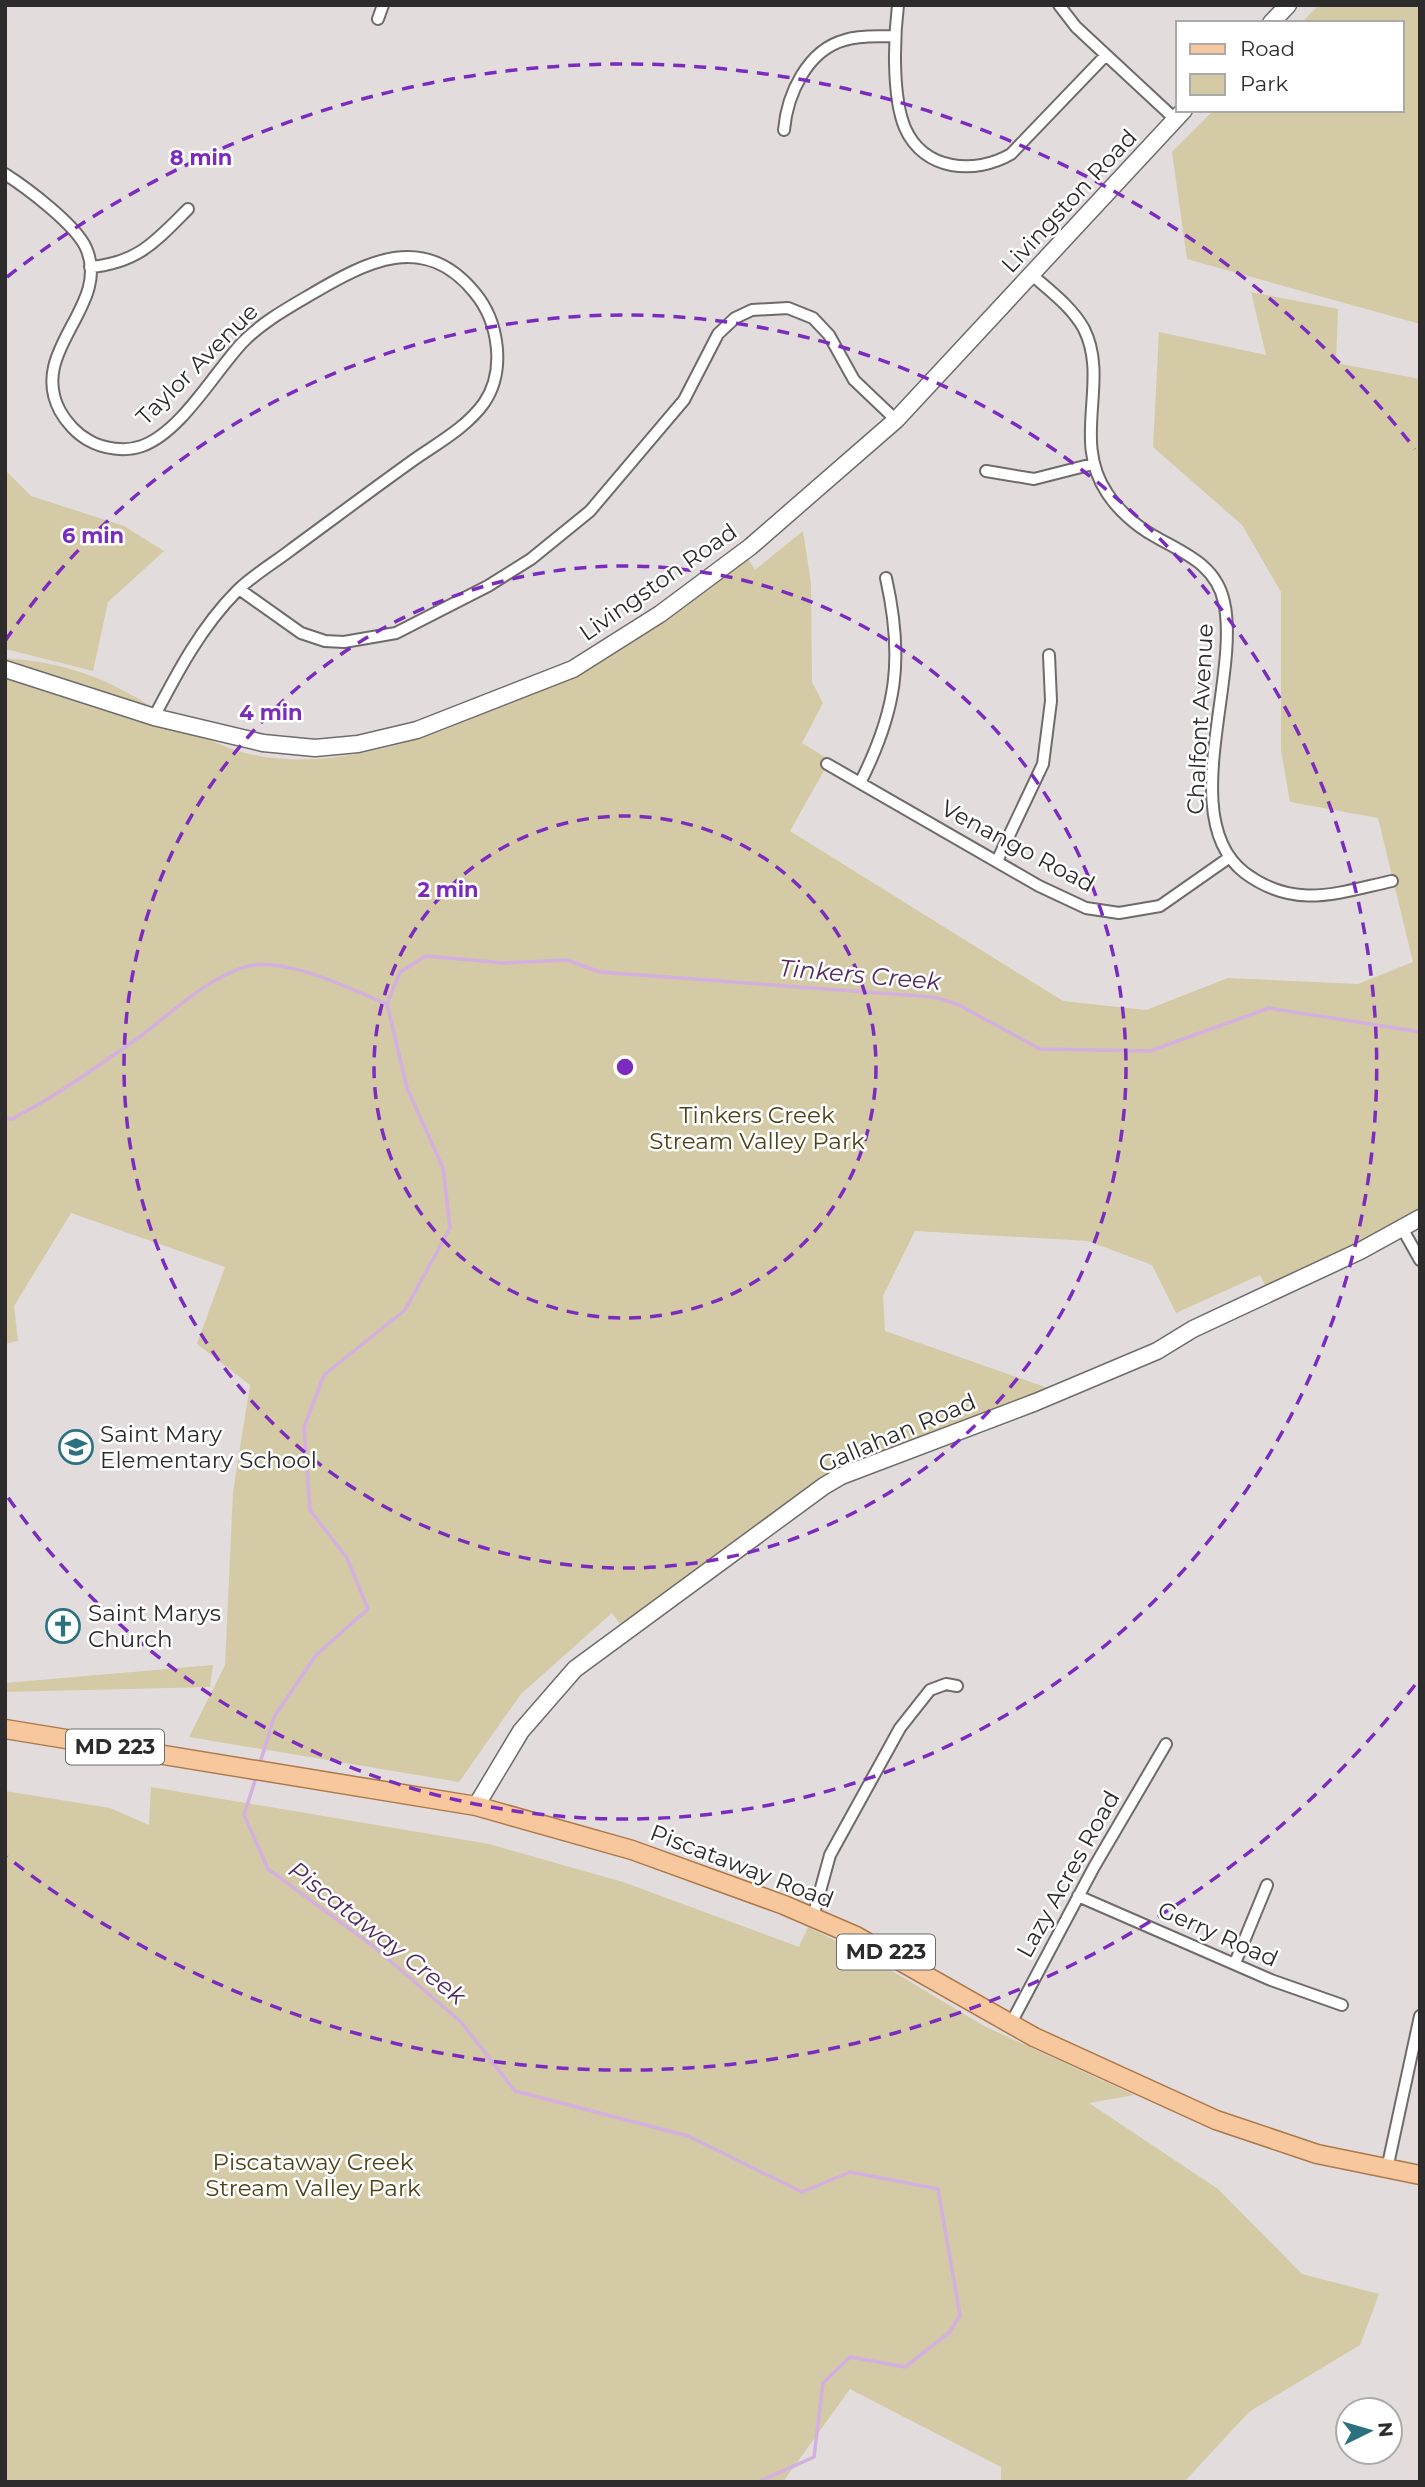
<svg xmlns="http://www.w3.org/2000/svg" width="1425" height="2487" font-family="Montserrat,sans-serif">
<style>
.green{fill:#d4caa5}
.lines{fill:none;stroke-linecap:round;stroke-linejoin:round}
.stream{stroke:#d3b0df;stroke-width:3.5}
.street-casing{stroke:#706b6b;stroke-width:14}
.secondary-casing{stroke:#706b6b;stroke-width:19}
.primary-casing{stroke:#ad784a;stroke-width:21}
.street{stroke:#fff;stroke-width:10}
.secondary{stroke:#fff;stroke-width:16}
.primary{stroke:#f7c79d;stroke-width:18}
.ring{fill:none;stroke:#7b2cbf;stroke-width:3.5;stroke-dasharray:12 9}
.labels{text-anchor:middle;stroke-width:5;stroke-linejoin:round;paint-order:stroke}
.shield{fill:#fff;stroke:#6c6b6b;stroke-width:2}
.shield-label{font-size:21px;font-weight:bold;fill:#2d2b2b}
.street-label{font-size:23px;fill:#2d2b2b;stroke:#fff}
.park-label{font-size:23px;fill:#4e4217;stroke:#fff}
.poi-label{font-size:23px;fill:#2d2b2b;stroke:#fff;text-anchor:start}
.water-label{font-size:24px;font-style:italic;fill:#532861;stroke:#fff}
.centre{fill:#7b2cbf;stroke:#fff;stroke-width:3.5}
.ring-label{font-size:21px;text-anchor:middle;font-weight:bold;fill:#7b2cbf;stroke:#fff;stroke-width:5;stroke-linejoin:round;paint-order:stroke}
</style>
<rect width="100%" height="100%" fill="#e2dddc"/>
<path class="green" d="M 1319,5 L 1420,5 L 1420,324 L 1187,259 L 1172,152 L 1214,110 L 1402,110 L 1402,23 L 1301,23 Z
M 1251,292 L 1338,309 L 1336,363 L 1420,379 L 1420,1217 L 1268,1291 L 1260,1275 L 1176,1313 L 1152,1265 L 1088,1241 L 915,1231 L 883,1296 L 885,1331 L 1045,1387 L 1047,1392 L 852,1465 L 621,1625 L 612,1613 L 521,1694 L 459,1782 L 189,1737 L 225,1665 L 233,1492 L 250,1385 L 197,1344 L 225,1267 L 71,1213 L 14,1306 L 18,1341 L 5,1344 L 5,658 C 48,661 89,671 126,692 C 164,712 197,738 238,751 C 319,776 430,741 503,704 C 538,685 572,661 606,640 C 653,612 700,583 746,555 L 755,570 L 803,531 L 811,583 L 812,682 L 823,703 L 802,743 L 830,760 L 790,831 L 1063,1001 L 1146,1010 L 1228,978 L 1358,984 L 1413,962 L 1378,818 L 1290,802 L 1281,750 L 1281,592 L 1242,525 L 1153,447 L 1159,332 L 1266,355 Z
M 5,470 L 31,496 L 124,526 L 164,551 L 108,602 L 93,671 L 5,649 Z
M 213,1665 L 210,1687 L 5,1692 L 5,1683 Z
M 151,1787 L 489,1844 L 623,1882 L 799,1947 L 808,1927 L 872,1959 L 984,2026 L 1134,2095 L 1089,2103 L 1218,2189 L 1302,2274 L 1379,2294 L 1360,2345 L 1249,2412 L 1184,2482 L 1001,2482 L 1001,2467 L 850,2389 L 783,2482 L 5,2482 L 5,1791 L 110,1808 L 149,1825 Z"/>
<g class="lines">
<path class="stream" d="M 387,1004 L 400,972 L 426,956 L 504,963 L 567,960 L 600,972 L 933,997 L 957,1004 L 1040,1049 L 1150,1051 L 1269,1008 L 1420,1032
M 5,1118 L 12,1119 C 58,1095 100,1065 142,1035 C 172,1012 211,975 249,966 C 287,957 352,990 387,1004
M 260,1763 L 274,1717 L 316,1655 L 368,1609 L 347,1558 L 310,1510 L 304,1427 L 324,1375 L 405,1310 L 450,1228 L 443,1168 L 407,1088 L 387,1004
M 257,1774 L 244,1815 L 268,1869 L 373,1946 L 461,2022 L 515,2091 L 688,2136 L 802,2192 L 850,2172 L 938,2189 L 960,2315 L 950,2332 L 905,2367 L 850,2357 L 823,2383 L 814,2457 L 758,2482"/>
<g class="street-casing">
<path id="street" d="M 898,5 C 894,38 892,97 905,128 C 924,171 975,175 1011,154 L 1106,55
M 1059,5 L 1076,27 L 1175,119
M 378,19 L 383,5
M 784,130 C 787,95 807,50 845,40 C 860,35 878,37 894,36
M 5,174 C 27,188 76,225 86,248 C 112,306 27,350 60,411 C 66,422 77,434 88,440 C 103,449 126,452 142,446 C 181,432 214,373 242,343 C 261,323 286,309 310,295 C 366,262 424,230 475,293 C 499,322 506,371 484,403 C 467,427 438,443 415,459 C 373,489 333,519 292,549 C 274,563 253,575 237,591 C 201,627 177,673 154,717
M 90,267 C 138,263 156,241 188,209
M 1032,275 C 1050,291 1072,307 1084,329 C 1110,381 1071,440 1107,493 C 1118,510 1136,526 1154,536 C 1183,553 1216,564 1224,602 C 1241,677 1175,820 1245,873 C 1295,910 1337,893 1392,881
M 986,471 L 1034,479 L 1093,464
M 239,589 L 301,633 L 325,641 L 344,642 L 396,633 L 488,586 L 531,559 L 590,511 L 684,400 L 718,334 L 735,318 L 752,310 L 788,308 L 813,318 L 829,335 L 854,380 L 896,420
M 827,764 L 1039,886 L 1086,908 L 1119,913 L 1160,906 L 1230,857
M 860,783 C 897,710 904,658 886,578
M 997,861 L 1043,764 L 1051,701 L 1049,655
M 1402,1228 L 1420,1260
M 1078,1896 L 1271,1980 L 1342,2005
M 813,1917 L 830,1855 L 900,1728 L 930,1690 L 946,1684 L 957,1686
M 1235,1963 L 1267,1885
M 1010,2025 L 1094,1867 L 1166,1744
M 1387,2169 L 1420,2016"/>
</g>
<g class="secondary-casing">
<path id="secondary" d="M 1271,23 L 1288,5
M 5,669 L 154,717 L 263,743 L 315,748 L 358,744 L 417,730 L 573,669 L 660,614 L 750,547 L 896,420 L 1184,110
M 476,1806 L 521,1731 L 575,1669 L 824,1486 L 841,1476 L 1036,1402 L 1157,1351 L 1193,1329 L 1360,1251 L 1420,1218"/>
</g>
<g class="primary-casing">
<path id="primary" d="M 5,1729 L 476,1806 L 632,1850 L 784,1905 L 856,1936 L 1034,2037 L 1216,2120 L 1317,2154 L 1420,2175"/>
</g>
<use href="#street" class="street"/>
<use href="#secondary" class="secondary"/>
<use href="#primary" class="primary"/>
</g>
<g class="ring">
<circle cx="625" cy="1067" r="251"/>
<circle cx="625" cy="1067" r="501"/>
<path d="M5 641A752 752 0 1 1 5 1493"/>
<path d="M1415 1685A1003 1003 0 0 1 7 1857M7 277A1003 1003 0 0 1 1415 449"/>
</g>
<defs>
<g id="school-ring" transform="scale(1.75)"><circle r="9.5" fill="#fff" stroke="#2c7180" stroke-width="1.5"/><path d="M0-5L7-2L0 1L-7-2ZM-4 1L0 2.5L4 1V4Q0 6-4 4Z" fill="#2c7180"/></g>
<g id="church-ring" transform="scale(1.75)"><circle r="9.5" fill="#fff" stroke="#2c7180" stroke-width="1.5"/><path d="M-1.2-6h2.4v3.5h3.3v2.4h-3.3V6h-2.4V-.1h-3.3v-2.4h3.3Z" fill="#2c7180"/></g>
</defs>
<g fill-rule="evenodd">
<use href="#school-ring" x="76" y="1447"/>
<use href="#church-ring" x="63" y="1626"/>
</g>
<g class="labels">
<g class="shield">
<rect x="66" y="1729.5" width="98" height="35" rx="5"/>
<rect x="837" y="1934.5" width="98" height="35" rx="5"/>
</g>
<g class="shield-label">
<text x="115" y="1754">MD 223</text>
<text x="886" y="1959">MD 223</text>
</g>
<g class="street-label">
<text transform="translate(1069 201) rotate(-47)" y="8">Livingston Road</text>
<text transform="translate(197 364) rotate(-45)" y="8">Taylor Avenue</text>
<text transform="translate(658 582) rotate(-35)" y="8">Livingston Road</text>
<text transform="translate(1200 719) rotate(-87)" y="8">Chalfont Avenue</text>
<text transform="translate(1018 846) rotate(28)" y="8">Venango Road</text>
<text transform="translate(897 1433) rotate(-23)" y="8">Gallahan Road</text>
<text transform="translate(742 1866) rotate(21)" y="8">Piscataway Road</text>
<text transform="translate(1068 1874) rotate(-61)" y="8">Lazy Acres Road</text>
<text transform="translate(1218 1934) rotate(24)" y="8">Gerry Road</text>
</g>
<g class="park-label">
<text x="757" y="1123">Tinkers Creek<tspan x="757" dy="26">Stream Valley Park</tspan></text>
<text x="313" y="2170">Piscataway Creek<tspan x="313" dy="26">Stream Valley Park</tspan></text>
</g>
<g class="poi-label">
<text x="100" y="1442">Saint Mary<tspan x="100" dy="26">Elementary School</tspan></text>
<text x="88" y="1621">Saint Marys<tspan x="88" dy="26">Church</tspan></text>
</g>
<g class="water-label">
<text transform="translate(860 975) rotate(5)" y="8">Tinkers Creek</text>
<text transform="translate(377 1933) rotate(38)" y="8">Piscataway Creek</text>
</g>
</g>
<circle cx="625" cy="1067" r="10" class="centre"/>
<g class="ring-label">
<text x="201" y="165">8 min</text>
<text x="93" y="543">6 min</text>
<text x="271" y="720">4 min</text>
<text x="448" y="897">2 min</text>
</g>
<rect width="1425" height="2487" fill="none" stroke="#2d2b2b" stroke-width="14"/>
<rect x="1176" y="21" width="228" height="91" fill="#ffffff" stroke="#abaaaa" stroke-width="2"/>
<rect x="1190" y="44" width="35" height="10" fill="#f7c79d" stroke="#abaaaa" stroke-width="2"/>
<text x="1240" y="56" font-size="21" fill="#2d2b2b">Road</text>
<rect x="1190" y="74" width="35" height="21" fill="#d4caa5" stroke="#abaaaa" stroke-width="2"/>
<text x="1240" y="91" font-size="21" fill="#2d2b2b">Park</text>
<g transform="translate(1369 2431) rotate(85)"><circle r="33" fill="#ffffff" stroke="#abaaaa" stroke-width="2"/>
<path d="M0-5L12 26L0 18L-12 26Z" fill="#2c7180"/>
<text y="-10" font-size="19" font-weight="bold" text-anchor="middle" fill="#2d2b2b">N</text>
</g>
</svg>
